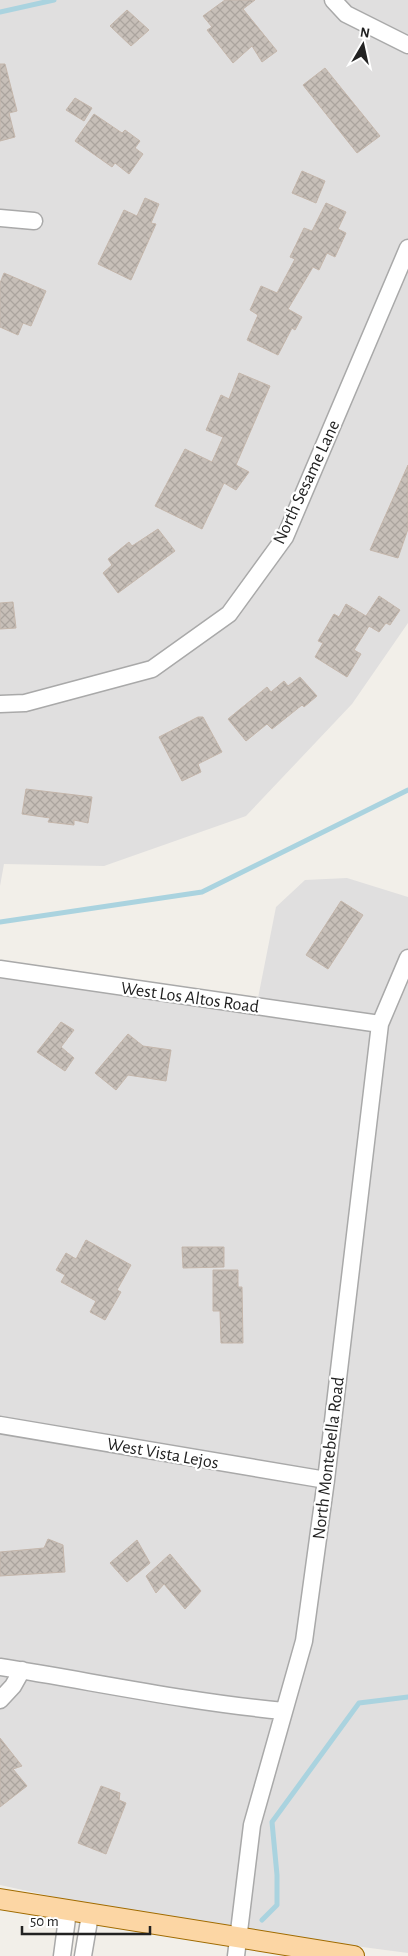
<svg xmlns="http://www.w3.org/2000/svg" width="408" height="1956" font-family="'Alegreya Sans',sans-serif">
<style>
.residential{fill:#e0dfdf}
.lines{fill:none;stroke-linecap:round;stroke-linejoin:round}
.stream{stroke:#aad3df;stroke-width:5}
.building{fill:url(#building-cross-hatch);stroke:#c4b6ab}
.minor-casing{stroke:#a9a9a9;stroke-width:19}
.major-casing{stroke:#a06b00;stroke-width:22}
.minor{stroke:#fff;stroke-width:16}
.major{stroke:#fcd6a4;stroke-width:20}
.labels{text-anchor:middle;stroke-width:4.5;stroke-linejoin:round;paint-order:stroke}
.street-label{font-size:18px;fill:#222;stroke:#fff}
</style>
<defs>
<pattern id="building-cross-hatch" width="8" height="8" patternUnits="userSpaceOnUse" patternTransform="scale(1.25)"><rect width="8" height="8" fill="#c7bfb8"/><path d="M0 0l8 8M0 8l8-8" fill="none" stroke="#aba49e"/></pattern>
</defs>
<rect width="100%" height="100%" fill="#f2efe9"/>
<path class="residential" d="M 0,0 L 408,0 L 408,623 L 352,704 L 246,816 L 104,866 L 4,864 L 0,886 Z
M 347,878 L 408,897 L 408,1953 L 165,1921 L 0,1885 L 0,964 L 257,1003 L 276,907 L 305,880 Z"/>
<g class="lines">
<path class="stream" d="M 0,12 L 54,0
M 0,922 L 202,892 L 408,790
M 262,1920 L 277,1905 L 277,1875 L 272,1822 L 359,1703 L 408,1697"/>
</g>
<path class="building" d="M 225,0 L 255,0 L 243,9 L 277,51 L 262,62 L 252,46 L 233,63 L 207,30 L 212,27 L 203,16 Z
M 127,10 L 149,30 L 131,46 L 110,26 Z
M 0,64 L 5,64 L 17,111 L 9,113 L 15,137 L 0,141 Z
M 325,68 L 380,136 L 357,153 L 303,85 Z
M 75,98 L 92,108 L 84,121 L 66,110 Z
M 94,114 L 122,133 L 125,130 L 140,141 L 135,148 L 143,154 L 129,174 L 115,163 L 112,167 L 75,141 Z
M 302,171 L 325,181 L 316,203 L 292,193 Z
M 145,198 L 159,204 L 151,223 L 156,224 L 131,280 L 98,264 L 124,210 L 137,216 Z
M 326,203 L 346,212 L 338,229 L 346,233 L 335,257 L 327,253 L 319,270 L 313,267 L 288,309 L 302,317 L 295,330 L 292,328 L 278,355 L 247,340 L 258,315 L 250,310 L 261,286 L 277,293 L 295,259 L 290,257 L 304,228 L 312,231 Z
M 4,273 L 46,291 L 31,326 L 23,323 L 18,335 L 0,327 L 0,283 Z
M 239,373 L 270,386 L 236,465 L 249,472 L 236,490 L 224,483 L 202,529 L 155,506 L 185,449 L 212,462 L 223,437 L 206,430 L 221,395 L 229,399 Z
M 408,465 L 408,529 L 398,558 L 370,550 Z
M 158,529 L 175,551 L 118,593 L 103,573 L 112,565 L 108,559 L 129,542 L 132,546 Z
M 379,596 L 400,610 L 390,625 L 386,623 L 379,632 L 369,626 L 354,650 L 361,654 L 347,677 L 315,657 L 323,643 L 318,641 L 334,614 L 339,617 L 346,604 L 366,616 Z
M 13,602 L 16,628 L 0,629 L 0,603 Z
M 300,677 L 317,696 L 304,707 L 302,705 L 272,729 L 267,724 L 246,741 L 228,719 L 267,687 L 271,692 L 284,681 L 288,686 Z
M 198,717 L 203,717 L 222,752 L 198,764 L 201,772 L 182,781 L 159,737 Z
M 26,789 L 92,797 L 88,823 L 74,820 L 74,825 L 48,822 L 50,818 L 22,814 Z
M 341,901 L 363,915 L 328,969 L 306,955 Z
M 61,1022 L 74,1030 L 61,1047 L 74,1058 L 65,1071 L 37,1052 Z
M 128,1034 L 143,1046 L 171,1050 L 166,1081 L 128,1075 L 116,1090 L 95,1073 Z
M 86,1240 L 131,1265 L 117,1290 L 121,1292 L 105,1320 L 90,1312 L 96,1301 L 61,1282 L 65,1275 L 56,1270 L 66,1253 L 76,1259 Z
M 182,1247 L 224,1247 L 224,1267 L 183,1268 Z
M 213,1270 L 238,1270 L 238,1287 L 242,1287 L 243,1343 L 221,1343 L 220,1311 L 213,1311 Z
M 48,1539 L 63,1545 L 65,1572 L 0,1576 L 0,1552 L 44,1548 Z
M 137,1540 L 150,1563 L 127,1582 L 110,1563 Z
M 170,1554 L 201,1591 L 185,1609 L 164,1584 L 156,1593 L 146,1576 Z
M 0,1738 L 22,1766 L 13,1769 L 27,1786 L 0,1807 Z
M 101,1786 L 120,1793 L 119,1800 L 126,1803 L 106,1854 L 78,1843 Z"/>
<g class="lines">
<g class="minor-casing">
<path id="minor" d="M 333,0 L 346,14 L 408,45
M 0,218 L 34,221
M 0,704 L 25,703 L 152,669 L 229,614 L 285,537 L 408,248
M 0,969 L 380,1024
M 0,1425 L 326,1480
M 0,1667 C 95,1682 188,1702 284,1711
M 0,1700 L 13,1686 L 22,1670
M 62,1956 L 68,1911
M 83,1956 L 90,1915
M 236,1956 L 252,1825 L 304,1641 L 326,1480 L 380,1024 L 408,958"/>
</g>
<g class="major-casing">
<path id="major" d="M 0,1899 L 354,1956"/>
</g>
<use href="#minor" class="minor"/>
<use href="#major" class="major"/>
</g>
<g class="labels">
<g class="street-label">
<text transform="translate(306 482) rotate(-65)" y="6">North Sesame Lane</text>
<text transform="translate(190 997) rotate(8)" y="6">West Los Altos Road</text>
<text transform="translate(163 1453) rotate(10)" y="6">West Vista Lejos</text>
<text transform="translate(328 1458) rotate(-83)" y="6">North Montebella Road</text>
</g>
</g>
<g transform="translate(363 45) rotate(9)" stroke="#ffffff" stroke-width="4" paint-order="stroke">
<path d="M0-4L9 19L0 12L-9 19Z" fill="#222222"/>
<text y="-8" font-size="14" font-weight="bold" text-anchor="middle" fill="#222222">N</text>
</g>
<path d="M22 1926v8h128v-8" fill="none" stroke="#222222" stroke-width="2.5"/>
<text x="30" y="1926" font-size="15" fill="#222222" stroke="#ffffff" stroke-width="4" paint-order="stroke">50 m</text>
</svg>
